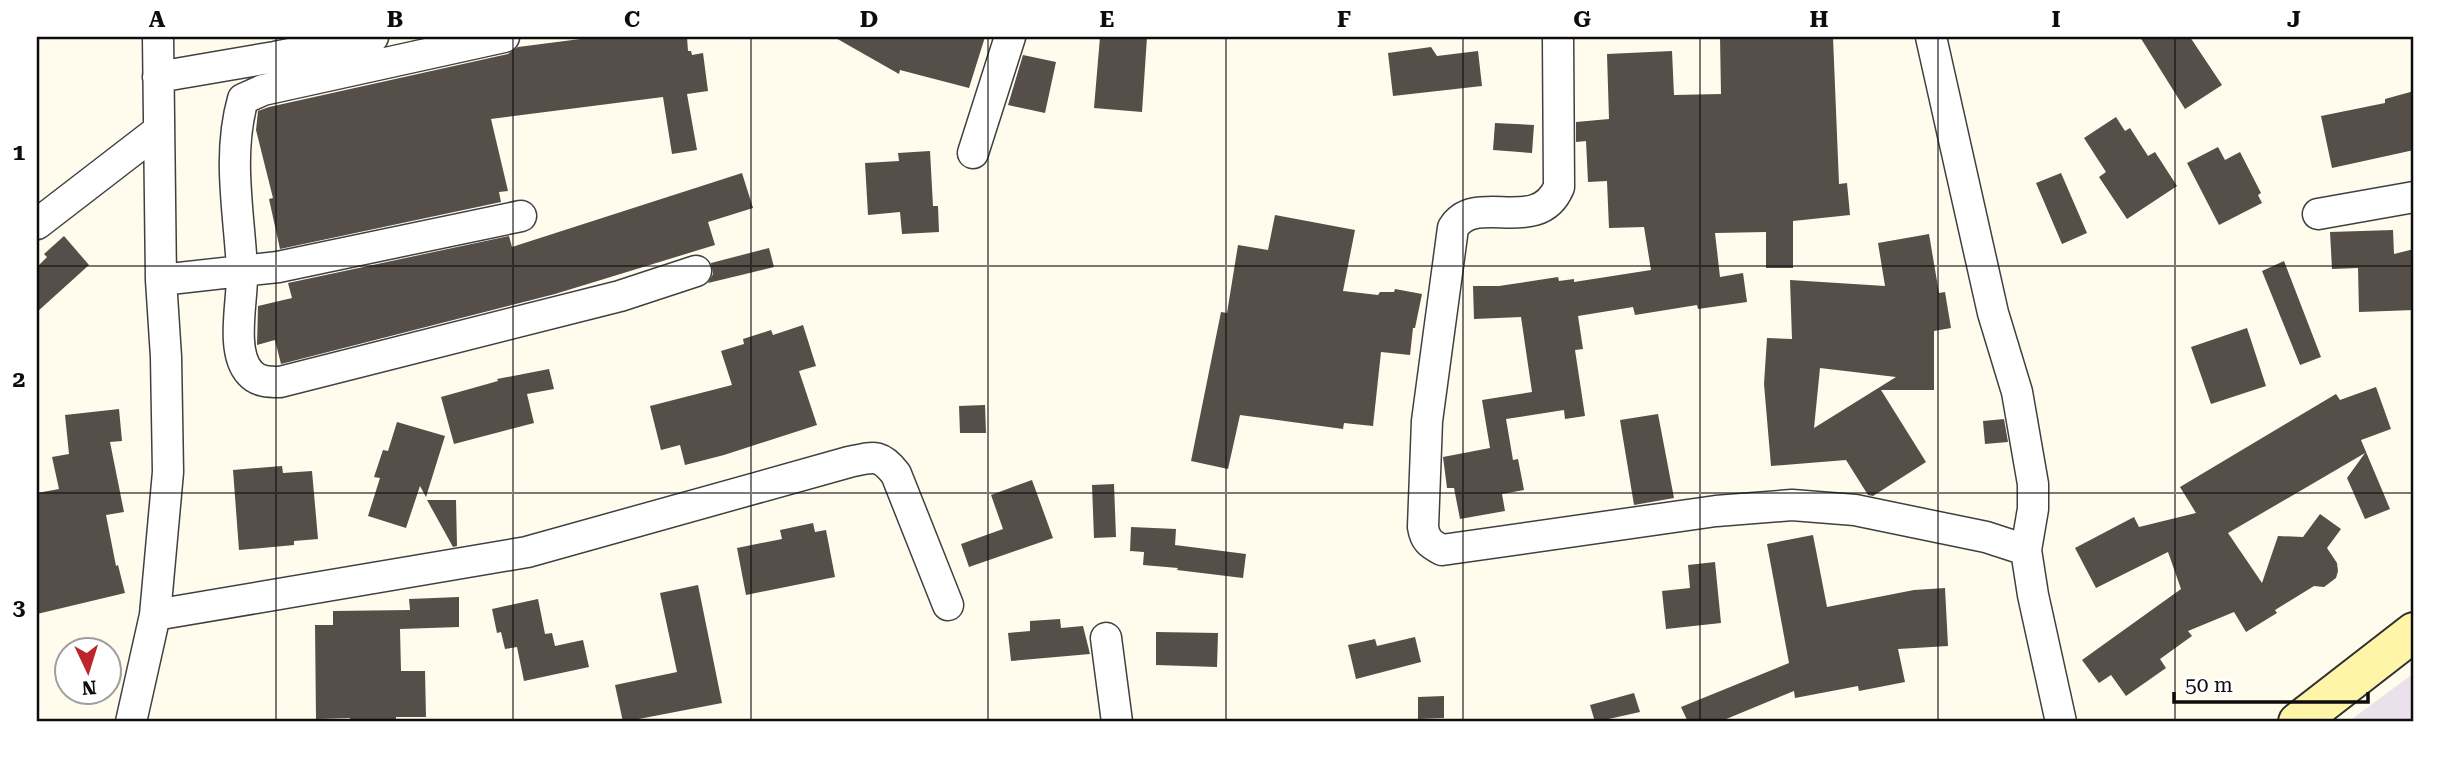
<svg xmlns="http://www.w3.org/2000/svg" width="2451" height="759" font-family="'Roboto Serif',serif">
<style>
.industrial{fill:#ebe1ec}
.building{fill:#564e49;fill-rule:evenodd}
.lines{fill:none;stroke-linecap:round;stroke-linejoin:round}
.minor-casing{stroke:#404040;stroke-width:33}
.secondary-casing{stroke:#2f2f2f;stroke-width:42}
.minor{stroke:#fff;stroke-width:30}
.secondary{stroke:#fff5a8;stroke-width:38}
.grid{fill:none;stroke:#0d0d0d;stroke-width:2;stroke-opacity:0.55}
.neatline{fill:none;stroke:#0d0d0d;stroke-width:2.5}
.grid-label{font-size:23px;text-anchor:middle;font-weight:bold;fill:#0d0d0d}
</style>
<rect width="100%" height="100%" fill="#fffbed"/>
<path class="industrial" d="M 2414,673 L 2414,722 L 2348,722 Z"/>
<path class="building" d="M 596,37 L 687,37 L 688,51 L 691,51 L 692,55 L 703,53 L 708,91 L 687,94 L 697,150 L 672,154 L 663,97 L 491,119 L 508,191 L 499,192 L 501,202 L 280,249 L 269,199 L 273,198 L 256,130 L 258,111 L 269,107 L 508,54 L 518,47 Z
M 834,37 L 985,37 L 969,88 L 900,70 L 899,74 Z
M 1100,37 L 1147,37 L 1142,112 L 1094,108 Z
M 1720,37 L 1833,37 L 1839,184 L 1847,183 L 1850,215 L 1793,221 L 1793,268 L 1766,268 L 1766,232 L 1715,233 L 1720,277 L 1743,273 L 1747,302 L 1698,309 L 1697,305 L 1635,315 L 1633,307 L 1578,316 L 1583,349 L 1575,350 L 1585,416 L 1565,419 L 1564,410 L 1506,419 L 1513,460 L 1518,459 L 1524,490 L 1502,494 L 1505,511 L 1460,519 L 1454,488 L 1447,488 L 1443,457 L 1490,448 L 1482,400 L 1532,392 L 1521,317 L 1474,319 L 1473,286 L 1499,286 L 1558,277 L 1559,281 L 1574,279 L 1574,282 L 1651,270 L 1644,227 L 1609,228 L 1607,181 L 1588,182 L 1586,141 L 1576,142 L 1576,122 L 1609,119 L 1607,54 L 1672,51 L 1674,95 L 1721,94 Z
M 2140,37 L 2190,37 L 2222,85 L 2185,109 Z
M 1431,47 L 1437,56 L 1478,51 L 1482,86 L 1393,96 L 1388,53 Z
M 1023,55 L 1056,62 L 1045,113 L 1008,105 Z
M 2414,91 L 2414,150 L 2332,168 L 2321,116 L 2385,103 L 2385,99 Z
M 2116,117 L 2125,131 L 2130,128 L 2148,156 L 2155,152 L 2177,186 L 2127,219 L 2099,177 L 2106,172 L 2084,138 Z
M 1495,123 L 1534,125 L 1532,153 L 1493,150 Z
M 2218,147 L 2225,160 L 2240,152 L 2261,193 L 2258,195 L 2262,203 L 2219,225 L 2187,163 Z
M 930,151 L 933,206 L 938,206 L 939,232 L 902,234 L 900,212 L 868,215 L 865,163 L 899,161 L 898,153 Z
M 742,173 L 753,208 L 708,222 L 715,245 L 555,294 L 281,364 L 275,340 L 257,345 L 258,306 L 292,298 L 288,283 L 509,236 L 512,247 Z
M 2061,173 L 2087,233 L 2062,244 L 2036,183 Z
M 1275,215 L 1355,230 L 1343,291 L 1378,295 L 1380,292 L 1394,292 L 1395,289 L 1422,294 L 1415,328 L 1413,328 L 1410,355 L 1381,352 L 1373,426 L 1344,423 L 1343,429 L 1240,415 L 1228,469 L 1191,461 L 1221,312 L 1227,313 L 1238,245 L 1268,250 Z
M 2393,230 L 2394,254 L 2414,249 L 2414,310 L 2359,312 L 2358,268 L 2332,269 L 2330,232 Z
M 1929,234 L 1939,293 L 1945,292 L 1951,328 L 1934,331 L 1934,390 L 1881,390 L 1926,462 L 1873,496 L 1868,495 L 1846,460 L 1771,466 L 1764,384 L 1767,338 L 1792,339 L 1790,280 L 1885,286 L 1878,243 ZM 1820,368 L 1896,377 L 1814,428 Z
M 64,236 L 89,265 L 37,312 L 37,267 L 47,257 L 44,254 Z
M 769,248 L 774,267 L 708,283 L 713,274 L 711,263 Z
M 2284,261 L 2321,357 L 2300,365 L 2262,271 Z
M 803,325 L 816,366 L 799,371 L 817,425 L 724,455 L 685,465 L 680,445 L 661,450 L 650,406 L 732,385 L 721,351 L 744,344 L 743,339 L 771,330 L 773,335 Z
M 2247,328 L 2266,386 L 2211,404 L 2191,347 Z
M 549,369 L 554,389 L 527,394 L 534,423 L 454,444 L 441,397 L 498,381 L 497,379 Z
M 2376,387 L 2391,429 L 2361,440 L 2390,509 L 2365,519 L 2347,478 L 2365,453 L 2228,533 L 2262,583 L 2278,536 L 2303,537 L 2320,514 L 2341,529 L 2327,548 L 2337,563 L 2338,571 L 2336,578 L 2324,587 L 2314,586 L 2275,610 L 2277,613 L 2246,632 L 2234,612 L 2188,631 L 2192,636 L 2160,659 L 2166,668 L 2126,696 L 2111,675 L 2099,683 L 2082,660 L 2181,589 L 2168,552 L 2096,588 L 2075,548 L 2134,517 L 2139,527 L 2196,513 L 2180,487 L 2336,394 L 2340,400 Z
M 985,405 L 986,433 L 960,433 L 959,406 Z
M 119,409 L 122,441 L 110,442 L 124,512 L 106,515 L 116,566 L 118,565 L 125,593 L 37,614 L 37,493 L 59,489 L 52,457 L 69,454 L 65,415 Z
M 1658,414 L 1674,498 L 1634,505 L 1620,420 Z
M 2004,419 L 2008,442 L 1985,444 L 1983,421 Z
M 397,422 L 445,436 L 426,497 L 420,486 L 406,528 L 368,516 L 380,478 L 374,477 L 383,450 L 388,451 Z
M 282,466 L 283,473 L 312,471 L 318,539 L 294,541 L 294,545 L 239,550 L 233,470 Z
M 1032,480 L 1053,538 L 969,567 L 961,544 L 1003,529 L 991,495 Z
M 1114,484 L 1116,537 L 1094,538 L 1092,485 Z
M 427,500 L 456,500 L 457,546 L 453,547 Z
M 813,523 L 815,532 L 826,530 L 835,577 L 746,595 L 737,548 L 782,539 L 780,530 Z
M 1131,527 L 1176,529 L 1175,545 L 1246,554 L 1243,578 L 1177,570 L 1178,568 L 1143,565 L 1144,552 L 1130,551 Z
M 1813,535 L 1827,607 L 1914,590 L 1945,588 L 1948,646 L 1898,649 L 1905,682 L 1859,691 L 1858,686 L 1795,698 L 1794,691 L 1719,722 L 1688,722 L 1681,707 L 1789,663 L 1767,544 Z
M 1715,562 L 1721,623 L 1666,629 L 1662,591 L 1690,588 L 1688,565 Z
M 698,585 L 722,703 L 623,722 L 615,685 L 677,672 L 660,593 Z
M 459,597 L 459,627 L 400,629 L 401,671 L 425,671 L 426,717 L 396,717 L 396,722 L 350,722 L 350,718 L 316,719 L 315,625 L 333,625 L 333,611 L 410,610 L 409,599 Z
M 538,599 L 545,634 L 552,633 L 555,646 L 583,640 L 589,667 L 524,681 L 517,647 L 505,649 L 501,632 L 497,633 L 492,609 Z
M 1060,619 L 1061,628 L 1083,626 L 1090,654 L 1011,661 L 1008,633 L 1030,631 L 1030,621 Z
M 1156,632 L 1218,633 L 1217,667 L 1156,665 Z
M 1415,637 L 1421,662 L 1356,679 L 1348,645 L 1375,639 L 1377,646 Z
M 1634,693 L 1640,712 L 1595,722 L 1590,705 Z
M 1444,696 L 1444,718 L 1418,719 L 1418,697 Z"/>
<g class="lines">
<g class="minor-casing">
<path id="minor" d="M 504,37 L 263,90 L 243,99 C 227,155 239,212 242,269 C 244,295 229,351 250,373 C 258,382 269,382 280,382 L 620,296 L 696,271
M 1558,37 L 1559,187 C 1538,237 1475,191 1453,228 L 1427,421 L 1423,527 C 1425,540 1430,544 1442,550 L 1716,511 L 1792,505 L 1855,510 L 1986,537 L 2026,550 L 2033,595 L 2061,722
M 1931,37 L 1993,313 L 2017,392 L 2033,484 L 2033,509 L 2026,550
M 158,77 L 275,57 L 373,37
M 973,153 L 1010,37
M 2318,214 L 2414,197
M 37,224 L 159,130
M 161,280 L 278,267 L 521,216
M 155,615 L 527,552 L 849,462 C 873,457 880,453 896,474 L 948,605
M 1106,638 L 1117,722
M 131,722 L 155,615 L 168,472 L 166,357 L 161,280 L 158,37"/>
</g>
<g class="secondary-casing">
<path id="secondary" d="M 2298,722 L 2414,632"/>
</g>
<use href="#minor" class="minor"/>
<use href="#secondary" class="secondary"/>
</g>
<path class="grid" d="M 276,37 L 276,722M 513,37 L 513,722M 751,37 L 751,722M 988,37 L 988,722M 1226,37 L 1226,722M 1463,37 L 1463,722M 1700,37 L 1700,722M 1938,37 L 1938,722M 2175,37 L 2175,722M 37,266 L 2414,266M 37,493 L 2414,493"/>
<rect width="2451" height="759" fill="none" stroke="#ffffff" stroke-width="77"/>
<g transform="translate(88 671) rotate(176)"><circle r="33" fill="#ffffff" stroke="#9e9e9e" stroke-width="2"/>
<path d="M0-5L12 26L0 18L-12 26Z" fill="#be242c"/>
<text y="-10" font-size="19" font-weight="bold" text-anchor="middle" fill="#0d0d0d">N</text>
</g>
<path d="M2174 692v10h194v-10" fill="none" stroke="#0d0d0d" stroke-width="3.5"/>
<text x="2185" y="692" font-size="21" fill="#0d0d0d" stroke="#ffffff" stroke-width="5" paint-order="stroke">50 m</text>
<rect x="38" y="38" width="2374" height="682" class="neatline"/>
<g class="grid-label">
<text x="157" y="27">A</text>
<text x="395" y="27">B</text>
<text x="632" y="27">C</text>
<text x="869" y="27">D</text>
<text x="1107" y="27">E</text>
<text x="1344" y="27">F</text>
<text x="1582" y="27">G</text>
<text x="1819" y="27">H</text>
<text x="2056" y="27">I</text>
<text x="2294" y="27">J</text>
<text x="19" y="160">1</text>
<text x="19" y="387">2</text>
<text x="19" y="615">3</text>
</g>
</svg>
